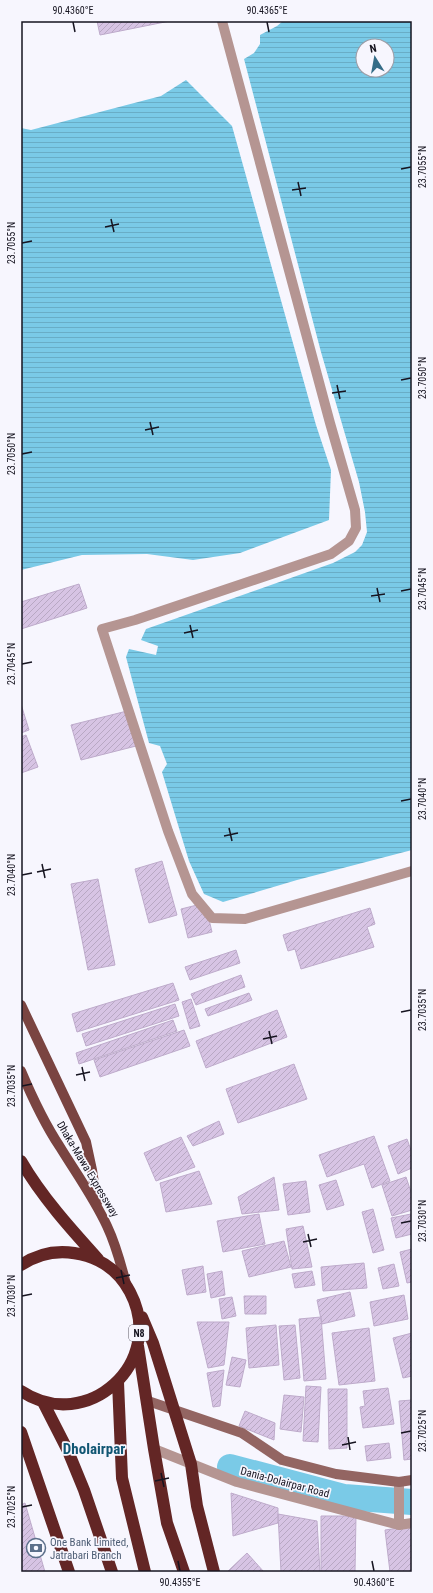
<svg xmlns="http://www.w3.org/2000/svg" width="433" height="1593" font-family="'Roboto Condensed',sans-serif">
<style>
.water{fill:url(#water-rules);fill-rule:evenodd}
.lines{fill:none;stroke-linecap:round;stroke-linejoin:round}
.canal{stroke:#7acae7;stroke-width:26}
.building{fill:url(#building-hatch);stroke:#beabcb}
.lane{stroke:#b59592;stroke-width:10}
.street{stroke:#b59592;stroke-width:10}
.secondary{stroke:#936562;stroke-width:10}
.primary{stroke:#7a4441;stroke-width:10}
.highway{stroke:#632625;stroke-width:12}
.ticks{fill:none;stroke:#161420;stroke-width:1.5}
.labels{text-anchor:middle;stroke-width:3.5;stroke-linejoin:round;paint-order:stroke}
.shield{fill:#f7f6fe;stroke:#5a5863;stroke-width:1}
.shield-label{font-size:10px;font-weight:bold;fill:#161420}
.street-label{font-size:11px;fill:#161420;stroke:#f7f6fe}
.service-label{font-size:11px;fill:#4e5e75;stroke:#f7f6fe;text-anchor:start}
.district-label{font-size:15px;font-weight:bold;fill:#115673;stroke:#f7f6fe}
.neatline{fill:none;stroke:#161420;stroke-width:1.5}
.ticks-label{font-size:10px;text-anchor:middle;fill:#161420}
</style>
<defs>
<pattern id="water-rules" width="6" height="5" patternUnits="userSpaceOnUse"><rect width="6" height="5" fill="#7acae7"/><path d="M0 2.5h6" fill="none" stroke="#69adc6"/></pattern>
<pattern id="building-hatch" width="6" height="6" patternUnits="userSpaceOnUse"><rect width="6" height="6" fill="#d7c4e4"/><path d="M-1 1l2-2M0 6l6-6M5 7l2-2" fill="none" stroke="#b8a8c3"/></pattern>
</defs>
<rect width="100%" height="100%" fill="#f7f6fe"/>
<path class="water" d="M 283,21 L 412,21 L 412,850 L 297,880 L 223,902 L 204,894 L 189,861 L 162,772 L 167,764 L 160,746 L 149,743 L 126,657 L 129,649 L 156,655 L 158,646 L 141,640 L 146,629 L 333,563 L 355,552 L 362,545 L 367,532 L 365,512 L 359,482 L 321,352 L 244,59 L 254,53 L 260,44 L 260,35 L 277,26 ZM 363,46 L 387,46 L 387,70 L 363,70 Z
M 186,80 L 232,126 L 316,425 L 331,470 L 329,520 L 240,553 L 193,560 L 147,554 L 82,555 L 21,570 L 21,128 L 31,130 L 161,96 Z"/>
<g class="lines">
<path class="canal" d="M 230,1467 L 344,1497 L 412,1502"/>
</g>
<path class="building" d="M 97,21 L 170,21 L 100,35 Z
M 79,584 L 87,608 L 21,629 L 21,602 Z
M 21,704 L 29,730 L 21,733 Z
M 131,710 L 140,745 L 81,760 L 71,725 Z
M 26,735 L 38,767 L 21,773 L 21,737 Z
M 162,861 L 177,915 L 149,923 L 135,869 Z
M 98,879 L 115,965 L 88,970 L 71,884 Z
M 205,903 L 212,932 L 188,938 L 181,909 Z
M 370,908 L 375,924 L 367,927 L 374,947 L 301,969 L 295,949 L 288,951 L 283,935 Z
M 236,950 L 240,963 L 190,980 L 185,967 Z
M 241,975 L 245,987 L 196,1005 L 191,994 Z
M 173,983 L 179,1000 L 77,1032 L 72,1014 Z
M 249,993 L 252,1000 L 208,1016 L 205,1009 Z
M 191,999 L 200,1026 L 190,1029 L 182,1002 Z
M 175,1004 L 179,1016 L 86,1046 L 82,1034 Z
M 277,1010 L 287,1037 L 206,1068 L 196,1041 Z
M 173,1020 L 177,1031 L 79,1064 L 76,1053 Z
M 184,1030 L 190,1046 L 100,1077 L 94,1060 Z
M 294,1064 L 307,1099 L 238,1123 L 226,1089 Z
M 219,1121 L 224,1134 L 193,1146 L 187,1136 Z
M 374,1136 L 390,1181 L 372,1188 L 364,1164 L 327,1177 L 319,1155 Z
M 181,1137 L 195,1167 L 156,1181 L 144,1153 Z
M 407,1139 L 412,1153 L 412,1168 L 398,1174 L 388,1146 Z
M 199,1171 L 212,1204 L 166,1212 L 160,1183 Z
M 274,1177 L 279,1210 L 242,1214 L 238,1197 Z
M 406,1177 L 412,1195 L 412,1210 L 392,1216 L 382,1185 Z
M 336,1180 L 344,1205 L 327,1210 L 319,1185 Z
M 306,1181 L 310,1212 L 288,1215 L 283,1184 Z
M 373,1209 L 384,1250 L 373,1253 L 362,1212 Z
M 259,1214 L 265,1244 L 223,1252 L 217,1221 Z
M 411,1214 L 412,1234 L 396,1238 L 391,1218 Z
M 303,1226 L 312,1267 L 292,1269 L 286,1229 Z
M 284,1241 L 291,1267 L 249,1277 L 242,1251 Z
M 412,1249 L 412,1282 L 407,1283 L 400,1252 Z
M 364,1263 L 367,1288 L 323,1291 L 321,1267 Z
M 394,1264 L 399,1286 L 383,1289 L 378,1268 Z
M 203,1266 L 206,1292 L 187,1295 L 182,1270 Z
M 222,1271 L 225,1295 L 211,1298 L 207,1274 Z
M 312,1271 L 315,1285 L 295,1288 L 292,1274 Z
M 350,1292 L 355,1316 L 322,1324 L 317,1300 Z
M 404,1295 L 408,1319 L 374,1326 L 370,1302 Z
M 244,1296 L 266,1296 L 266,1314 L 245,1314 Z
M 232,1297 L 236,1316 L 222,1319 L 219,1299 Z
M 321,1317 L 326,1379 L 304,1381 L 299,1319 Z
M 197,1322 L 229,1322 L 224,1365 L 208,1368 Z
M 276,1325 L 279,1365 L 249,1368 L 246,1328 Z
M 295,1325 L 300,1378 L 284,1380 L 279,1326 Z
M 369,1328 L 375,1381 L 339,1385 L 332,1333 Z
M 412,1333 L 412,1376 L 403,1378 L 393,1338 Z
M 232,1357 L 246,1360 L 240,1387 L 226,1385 Z
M 224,1370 L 220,1406 L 213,1407 L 207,1373 Z
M 306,1386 L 321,1387 L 318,1442 L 303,1441 Z
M 388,1388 L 394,1424 L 363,1428 L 360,1407 L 365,1406 L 363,1391 Z
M 328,1389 L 347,1389 L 347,1448 L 329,1449 Z
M 284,1395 L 304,1397 L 301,1432 L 280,1429 Z
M 412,1400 L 412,1459 L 404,1460 L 399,1401 Z
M 245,1411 L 275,1423 L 274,1440 L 239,1426 Z
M 389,1443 L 391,1458 L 367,1461 L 365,1446 Z
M 231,1493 L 278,1508 L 278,1523 L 233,1536 Z
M 25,1503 L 45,1572 L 21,1572 L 21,1505 Z
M 278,1514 L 317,1521 L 320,1572 L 281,1572 Z
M 321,1516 L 356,1516 L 355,1572 L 321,1572 Z
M 412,1526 L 412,1572 L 390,1572 L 385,1530 Z
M 247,1553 L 264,1572 L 227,1572 Z"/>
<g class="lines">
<path class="lane" d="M 399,1482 L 399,1525"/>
<path class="street" d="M 222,21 L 330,423 L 355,510 L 356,528 L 349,541 L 331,554 L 135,620 L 102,629 L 168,831 L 192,894 L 212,918 L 245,919 L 412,871
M 154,1449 L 237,1482 L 399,1525 L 412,1523"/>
<path class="secondary" d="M 148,1401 L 242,1433 L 282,1460 L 336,1474 L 399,1482 L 412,1480"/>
<path class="primary" d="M 21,1005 L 86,1142 L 92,1170 L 97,1203
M 21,1071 C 32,1097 44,1123 60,1147 C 76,1173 94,1198 107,1226 C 116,1245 121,1264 126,1284"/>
<path class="highway" d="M 21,1161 C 42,1197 70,1228 98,1259
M 21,1265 C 42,1251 64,1249 87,1256 C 106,1262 121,1275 130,1292 C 167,1362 87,1435 21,1391
M 142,1317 L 153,1343 L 191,1464 L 197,1506 L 214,1572
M 138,1346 L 154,1449 L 167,1523 L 184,1572
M 118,1382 L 122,1478 L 145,1572
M 43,1402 L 68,1451 L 84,1490 L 112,1572
M 21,1432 L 69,1572"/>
</g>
<path class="ticks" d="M 73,22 L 75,32M 267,22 L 269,32M 401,169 L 411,167M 298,182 L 301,196M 292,190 L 306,188M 111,219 L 114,232M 105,227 L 119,224M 22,243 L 32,241M 401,380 L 411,378M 337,385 L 340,399M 332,393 L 346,391M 150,422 L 153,435M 145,430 L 159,427M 22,454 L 32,452M 377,588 L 380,602M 401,591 L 411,589M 371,596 L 385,594M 190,625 L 193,638M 184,633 L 198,630M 22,664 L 32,662M 401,801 L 411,799M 229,828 L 232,841M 224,836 L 238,833M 42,864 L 45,878M 37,872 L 51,869M 22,875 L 32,873M 401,1012 L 411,1010M 269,1031 L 272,1044M 263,1039 L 277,1036M 82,1067 L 85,1081M 76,1075 L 90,1072M 22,1086 L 32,1084M 401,1223 L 411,1221M 308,1234 L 311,1247M 303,1242 L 317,1239M 121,1270 L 124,1284M 116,1278 L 130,1275M 22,1296 L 32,1294M 401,1433 L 411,1431M 348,1437 L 350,1450M 342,1445 L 356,1442M 161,1473 L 164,1487M 155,1481 L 169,1478M 22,1507 L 32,1505M 178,1561 L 180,1571M 372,1561 L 374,1571"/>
<defs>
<g id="bank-ring" transform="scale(1)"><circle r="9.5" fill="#f7f6fe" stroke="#5c6f8a" stroke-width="1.5"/><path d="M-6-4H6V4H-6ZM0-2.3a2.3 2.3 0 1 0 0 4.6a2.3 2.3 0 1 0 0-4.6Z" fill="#5c6f8a"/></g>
</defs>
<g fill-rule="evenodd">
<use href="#bank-ring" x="36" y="1548"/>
</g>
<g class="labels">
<rect class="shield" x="129" y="1325" width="20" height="16" rx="3"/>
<g class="shield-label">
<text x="139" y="1337">N8</text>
</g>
<g class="street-label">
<text transform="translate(88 1169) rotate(59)" y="4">Dhaka-Mawa Expressway</text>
<text transform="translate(285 1482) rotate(15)" y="4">Dania-Dolairpar Road</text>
</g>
<g class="service-label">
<text x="50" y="1546">One Bank Limited,<tspan x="50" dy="13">Jatrabari Branch</tspan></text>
</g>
<g class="district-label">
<text x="94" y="1454">Dholairpar</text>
</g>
</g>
<rect width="433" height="1593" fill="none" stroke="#f7f6fe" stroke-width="44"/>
<g transform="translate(375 58) rotate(349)"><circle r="19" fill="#f7f6fe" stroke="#9d9ca5"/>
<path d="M0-3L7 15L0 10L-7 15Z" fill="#356c87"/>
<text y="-6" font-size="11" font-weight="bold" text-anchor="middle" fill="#161420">N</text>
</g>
<rect x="22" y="22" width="389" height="1549" class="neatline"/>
<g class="ticks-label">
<text x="73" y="14">90.4360°E</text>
<text x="267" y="14">90.4365°E</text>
<text transform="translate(422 167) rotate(-90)" y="4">23.7055°N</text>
<text transform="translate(11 243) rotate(-90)" y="4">23.7055°N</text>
<text transform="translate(422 378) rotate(-90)" y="4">23.7050°N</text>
<text transform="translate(11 454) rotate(-90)" y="4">23.7050°N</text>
<text transform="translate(422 589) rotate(-90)" y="4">23.7045°N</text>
<text transform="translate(11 664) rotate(-90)" y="4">23.7045°N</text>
<text transform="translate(422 799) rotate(-90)" y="4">23.7040°N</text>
<text transform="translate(11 875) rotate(-90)" y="4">23.7040°N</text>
<text transform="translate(422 1010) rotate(-90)" y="4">23.7035°N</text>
<text transform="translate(11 1086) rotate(-90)" y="4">23.7035°N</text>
<text transform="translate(422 1221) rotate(-90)" y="4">23.7030°N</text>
<text transform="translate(11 1296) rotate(-90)" y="4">23.7030°N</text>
<text transform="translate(422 1431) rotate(-90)" y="4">23.7025°N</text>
<text transform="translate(11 1507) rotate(-90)" y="4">23.7025°N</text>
<text x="180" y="1586">90.4355°E</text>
<text x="374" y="1586">90.4360°E</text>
</g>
</svg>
